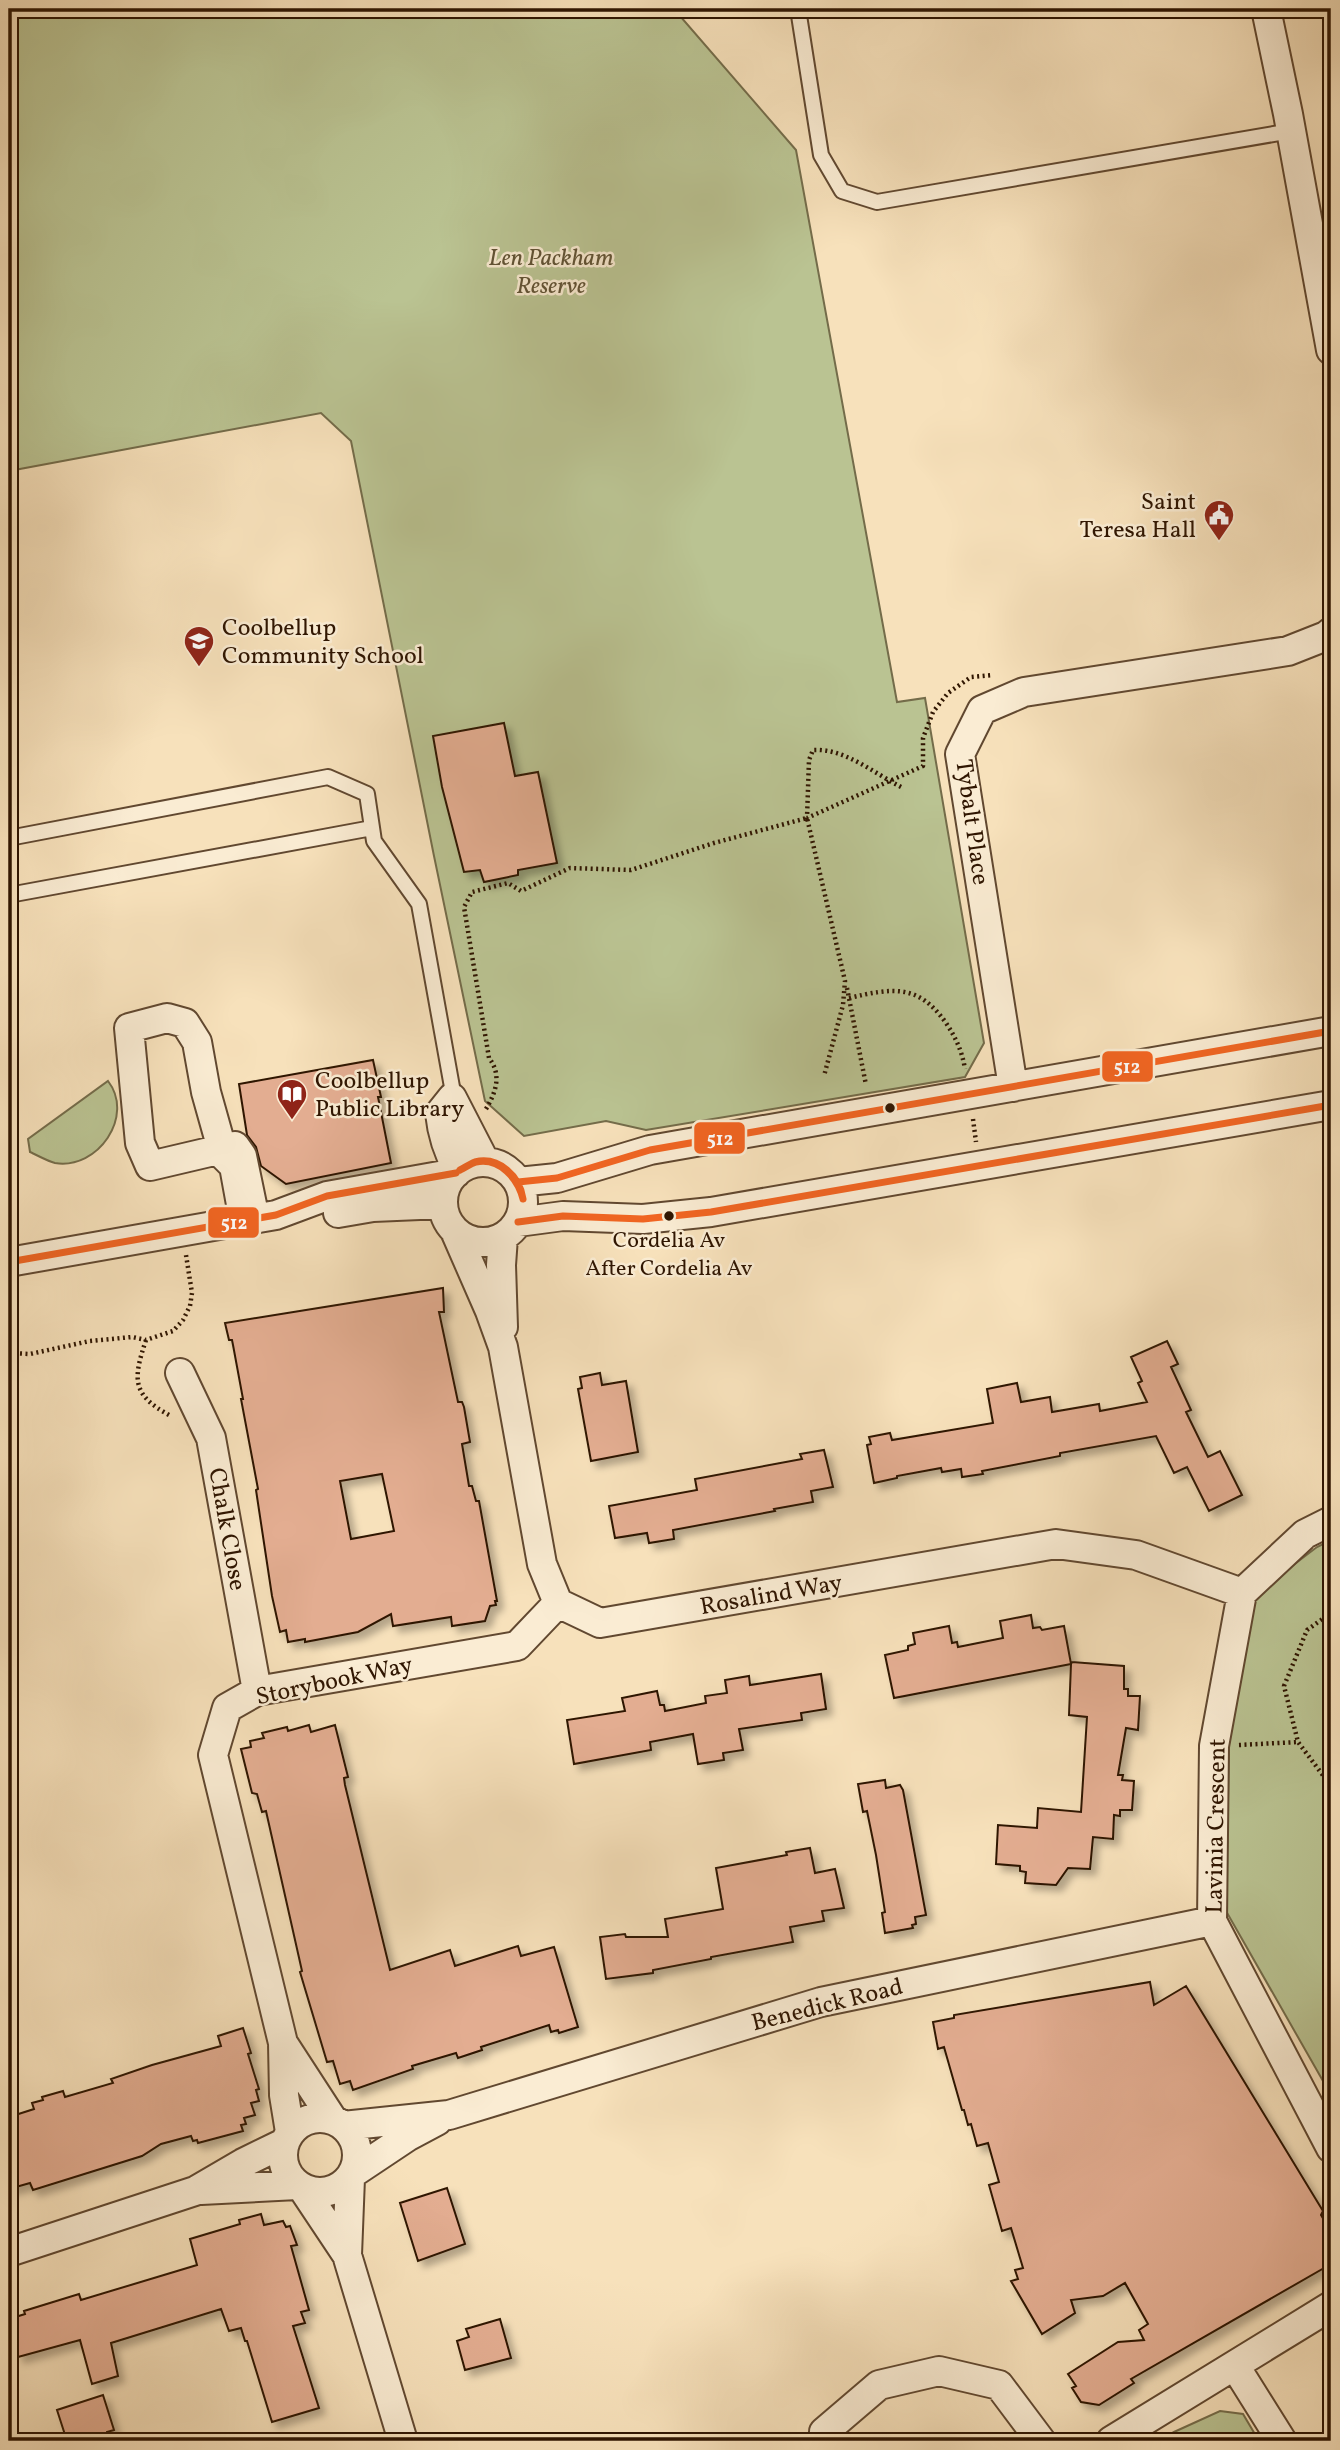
<svg xmlns="http://www.w3.org/2000/svg" width="1340" height="2450" font-family="Vollkorn,serif">
<style>
.green{fill:#bac392;stroke:#746c4a;stroke-width:2}
.building{fill:#e3ad91;stroke:#2f1501;stroke-width:2;fill-rule:evenodd;filter:url(#shadow)}
.lines{fill:none;stroke-linecap:round;stroke-linejoin:round}
.service-casing{stroke:#614830;stroke-width:18}
.minor-casing{stroke:#614830;stroke-width:32}
.path{stroke:#2f1501;stroke-width:4.5;stroke-dasharray:2 3.5;stroke-linecap:butt}
.service{stroke:#faecd3;stroke-width:14}
.minor{stroke:#faecd3;stroke-width:28}
.bus-1-casing{stroke:#faecd3;stroke-width:12}
.bus-1{stroke:#f26522;stroke-width:7}
.bus-dot{fill:#2f1501;stroke:#faecd3;stroke-width:2.5}
.labels{text-anchor:middle;stroke-width:5;stroke-linejoin:round;paint-order:stroke}
.bus-label{font-size:22px;fill:#2f1501;stroke:#faecd3}
.park-label{font-size:24px;font-style:italic;fill:#605234;stroke:#faecd3}
.poi-label{font-size:24px;fill:#2f1501;stroke:#faecd3;text-anchor:start}
.street-label{font-size:24px;fill:#2f1501;stroke:#faecd3}
.line-badge{stroke:#faecd3;stroke-width:2.5}
.badge-label{font-size:19px;text-anchor:middle;font-weight:bold;fill:#fff}
</style>
<defs>
<filter id="shadow"><feDropShadow dx="6" dy="6" stdDeviation="3.5" flood-color="#0004"/></filter>
</defs>
<rect width="100%" height="100%" fill="#f7e1bb"/>
<filter id="stains"><feTurbulence type="fractalNoise" baseFrequency=".00286" numOctaves="4"/><feColorMatrix values="0 0 0 0 .2 0 0 0 0 .09 0 0 0 0 .02 0 0 0 .5 -.17"/></filter>
<radialGradient id="worn" r=".72"><stop offset=".6" stop-color="#630" stop-opacity="0"/><stop offset="1" stop-color="#630" stop-opacity=".3"/></radialGradient>
<path class="green" d="M 9,9 L 674,9 L 796,150 L 897,702 L 925,698 L 984,1043 L 965,1077 L 646,1130 L 606,1121 L 524,1136 L 485,1101 L 434,856 L 351,441 L 321,413 L 9,471 Z
M 108,1081 C 135,1116 98,1170 55,1163 C 47,1161 37,1155 30,1152 L 28,1139 Z
M 1331,1540 L 1331,2095 L 1226,1911 L 1229,1742 L 1254,1595 L 1317,1547 Z
M 1220,2411 L 1243,2414 L 1259,2441 L 1159,2441 L 1174,2432 Z"/>
<path class="building" d="M 504,723 L 515,776 L 538,772 L 557,863 L 518,870 L 518,875 L 484,882 L 480,870 L 464,872 L 442,787 L 433,736 Z
M 373,1060 L 381,1097 L 378,1097 L 391,1163 L 286,1184 L 261,1166 L 256,1147 L 247,1135 L 239,1084 Z
M 443,1288 L 444,1312 L 439,1312 L 458,1402 L 462,1402 L 464,1407 L 470,1442 L 462,1444 L 469,1486 L 472,1486 L 476,1501 L 479,1501 L 497,1601 L 495,1601 L 496,1605 L 490,1606 L 485,1621 L 452,1626 L 451,1617 L 393,1626 L 391,1614 L 358,1632 L 305,1642 L 305,1639 L 288,1642 L 286,1630 L 280,1632 L 272,1596 L 256,1490 L 258,1489 L 241,1399 L 243,1399 L 233,1345 L 232,1340 L 229,1340 L 225,1323 ZM 382,1474 L 394,1531 L 351,1539 L 340,1481 Z
M 1167,1341 L 1178,1364 L 1171,1367 L 1191,1410 L 1186,1412 L 1208,1457 L 1220,1451 L 1242,1495 L 1209,1511 L 1187,1467 L 1174,1473 L 1156,1436 L 1060,1453 L 1060,1456 L 982,1471 L 983,1474 L 962,1477 L 961,1469 L 942,1472 L 941,1468 L 897,1476 L 897,1478 L 874,1483 L 867,1445 L 871,1444 L 869,1437 L 890,1433 L 892,1440 L 993,1423 L 987,1389 L 1017,1383 L 1021,1402 L 1050,1397 L 1052,1412 L 1099,1404 L 1100,1411 L 1147,1402 L 1138,1383 L 1142,1381 L 1131,1357 Z
M 600,1373 L 602,1385 L 626,1381 L 638,1452 L 591,1461 L 578,1389 L 582,1388 L 580,1377 Z
M 824,1450 L 833,1487 L 811,1491 L 813,1502 L 774,1509 L 775,1511 L 673,1530 L 674,1539 L 649,1543 L 647,1533 L 615,1538 L 609,1506 L 697,1490 L 695,1479 L 802,1459 L 800,1454 Z
M 1031,1615 L 1033,1628 L 1040,1627 L 1042,1630 L 1064,1626 L 1071,1664 L 1072,1662 L 1124,1666 L 1124,1689 L 1128,1689 L 1128,1696 L 1140,1696 L 1138,1730 L 1126,1728 L 1118,1775 L 1123,1775 L 1122,1780 L 1134,1781 L 1132,1810 L 1120,1810 L 1120,1816 L 1114,1815 L 1113,1839 L 1093,1837 L 1090,1869 L 1068,1868 L 1056,1885 L 1025,1883 L 1026,1872 L 1020,1871 L 1020,1866 L 996,1864 L 998,1825 L 1037,1828 L 1038,1808 L 1081,1812 L 1087,1717 L 1069,1715 L 1071,1664 L 894,1698 L 885,1655 L 908,1650 L 908,1646 L 915,1644 L 913,1633 L 949,1626 L 952,1643 L 957,1642 L 958,1647 L 1003,1638 L 1000,1621 Z
M 821,1674 L 826,1709 L 801,1713 L 802,1720 L 739,1729 L 743,1750 L 723,1753 L 724,1760 L 698,1764 L 693,1734 L 650,1742 L 651,1750 L 574,1764 L 567,1720 L 625,1711 L 622,1698 L 657,1691 L 660,1705 L 664,1705 L 665,1711 L 706,1703 L 705,1696 L 727,1693 L 725,1680 L 749,1676 L 750,1685 Z
M 309,1725 L 311,1732 L 335,1725 L 348,1777 L 344,1778 L 345,1785 L 390,1970 L 450,1950 L 455,1966 L 518,1946 L 521,1956 L 554,1947 L 578,2027 L 559,2033 L 558,2030 L 551,2032 L 549,2025 L 481,2047 L 482,2050 L 458,2058 L 456,2053 L 412,2066 L 413,2069 L 353,2090 L 350,2081 L 340,2084 L 333,2061 L 327,2062 L 300,1972 L 302,1971 L 266,1811 L 262,1812 L 257,1794 L 252,1793 L 241,1749 L 251,1747 L 250,1741 L 264,1738 L 262,1733 L 287,1727 L 288,1731 Z
M 885,1780 L 886,1788 L 900,1785 L 903,1790 L 926,1915 L 915,1917 L 916,1924 L 912,1925 L 913,1928 L 885,1933 L 882,1913 L 885,1912 L 876,1855 L 867,1811 L 863,1812 L 858,1784 Z
M 810,1848 L 815,1873 L 835,1869 L 844,1908 L 822,1911 L 824,1921 L 790,1927 L 793,1942 L 711,1957 L 711,1959 L 653,1970 L 653,1973 L 606,1979 L 600,1937 L 625,1934 L 626,1937 L 668,1937 L 665,1919 L 723,1909 L 716,1868 L 787,1855 L 786,1852 Z
M 1150,1982 L 1154,2005 L 1186,1986 L 1323,2211 L 1321,2215 L 1331,2232 L 1331,2264 L 1131,2379 L 1134,2383 L 1099,2405 L 1081,2402 L 1072,2388 L 1076,2386 L 1068,2374 L 1118,2342 L 1144,2340 L 1139,2330 L 1148,2324 L 1125,2283 L 1103,2296 L 1071,2300 L 1075,2313 L 1042,2334 L 1011,2281 L 1018,2279 L 1015,2270 L 1023,2268 L 1011,2228 L 1002,2231 L 989,2185 L 999,2182 L 988,2143 L 977,2146 L 971,2124 L 968,2125 L 964,2110 L 962,2110 L 944,2047 L 938,2049 L 933,2022 L 954,2018 L 954,2015 Z
M 243,2028 L 251,2053 L 248,2054 L 259,2089 L 256,2090 L 259,2101 L 251,2103 L 255,2115 L 244,2118 L 246,2124 L 241,2125 L 243,2131 L 198,2143 L 197,2140 L 193,2141 L 191,2136 L 161,2144 L 142,2156 L 33,2190 L 30,2183 L 9,2189 L 9,2117 L 34,2109 L 32,2103 L 43,2100 L 42,2097 L 63,2091 L 65,2097 L 113,2083 L 111,2079 L 152,2065 L 221,2046 L 218,2036 Z
M 447,2188 L 465,2244 L 418,2261 L 400,2203 Z
M 261,2214 L 264,2225 L 283,2221 L 286,2227 L 290,2226 L 297,2245 L 291,2246 L 309,2310 L 301,2312 L 305,2323 L 293,2326 L 319,2408 L 272,2422 L 247,2341 L 245,2341 L 241,2328 L 229,2331 L 221,2309 L 111,2343 L 118,2376 L 92,2384 L 80,2340 L 18,2357 L 9,2327 L 9,2319 L 25,2314 L 24,2311 L 79,2294 L 81,2300 L 197,2265 L 190,2239 L 240,2224 L 239,2220 Z
M 500,2319 L 511,2358 L 465,2370 L 457,2341 L 469,2337 L 466,2329 Z
M 103,2395 L 114,2430 L 107,2432 L 107,2435 L 87,2441 L 67,2441 L 57,2410 Z"/>
<g class="lines">
<g class="service-casing">
<path id="service" d="M 798,9 L 821,155 L 842,191 L 877,202 L 1291,131
M 9,838 L 328,777 L 367,794 L 374,841 L 419,904 L 452,1087 L 452,1098
M 9,895 L 372,828"/>
</g>
<g class="minor-casing">
<path id="minor" d="M 1266,9 L 1288,114 L 1331,350
M 1013,1087 L 960,754 L 982,710 L 1024,692 L 1288,651 L 1326,636 L 1331,632
M443 1202a40 40 0 1 1 80 0a40 40 0 1 1-80 0Z
M 458,1170 C 448,1152 442,1133 440,1113 L 452,1098 L 485,1162
M 518,1182 L 557,1178 L 650,1150 L 1331,1031
M 338,1213 L 373,1207 L 443,1204
M 244,1221 L 234,1166 L 224,1156 L 222,1149 L 206,1092 L 197,1042 L 185,1023 L 167,1018 L 129,1028 L 140,1143 L 150,1166 L 235,1146 L 242,1156 L 255,1219
M 518,1222 L 563,1216 L 643,1219 L 711,1212 L 1331,1105
M 455,1231 L 490,1311 L 503,1347 L 542,1564 L 558,1603 L 600,1623 L 1056,1544 L 1136,1555 L 1242,1593
M 9,1262 L 276,1215 L 327,1196 L 456,1173
M 503,1327 L 501,1265 L 503,1237
M 180,1373 L 211,1438 L 257,1691
M 1331,1521 L 1305,1534 L 1242,1593 L 1214,1746 L 1212,1921 L 1331,2148
M 283,2043 L 333,2120
M283 2155a37 37 0 1 1 74 0a37 37 0 1 1-74 0Z
M 343,2126 L 449,2115 L 821,2002 L 1212,1921
M 290,2132 L 284,2095 L 283,2043 L 213,1755 L 227,1708 L 257,1691 L 517,1646 L 558,1603
M 353,2173 L 407,2137 L 437,2121
M 303,2189 L 347,2255 L 403,2441
M 201,2190 L 297,2185
M 9,2252 L 195,2191 L 243,2163 L 284,2143
M 347,2255 L 350,2178
M 1235,2366 L 1282,2441
M 825,2441 L 824,2432 L 879,2385 L 939,2371 L 999,2385 L 1041,2441
M 1111,2441 L 1331,2306"/>
</g>
<path class="path" d="M 901,787 C 874,773 844,748 813,750 L 809,760 L 807,818 L 923,766 L 923,738 L 933,712 L 948,693 L 971,677 L 993,675
M 847,988 L 866,1085
M 849,998 C 892,988 918,983 946,1023 C 956,1038 962,1051 965,1069
M 486,1109 C 496,1092 502,1075 489,1058 L 464,907 L 472,892 L 508,883 L 521,891 L 570,868 L 631,870 L 714,843 L 807,818 L 845,981 L 843,1005 L 824,1076
M 973,1119 L 976,1142
M 146,1340 C 133,1379 131,1395 171,1416
M 9,1353 L 30,1354 L 90,1341 L 132,1337 L 146,1340 L 173,1331 L 183,1320 L 190,1306 L 192,1293 L 186,1255
M 1331,1613 L 1307,1630 L 1284,1686 L 1298,1742 L 1331,1786
M 1239,1745 L 1298,1742"/>
<use href="#service" class="service"/>
<use href="#minor" class="minor"/>
<g class="bus-1-casing">
<path id="bus-1" d="M 460,1170 C 464,1168 470,1164 475,1162 C 499,1156 520,1177 523,1199
M 460,1170 C 465,1168 471,1163 476,1162 C 500,1157 518,1179 523,1199
M 518,1182 L 557,1178 L 650,1150 L 1331,1031
M 518,1222 L 563,1216 L 643,1219 L 711,1212 L 1331,1105
M 9,1262 L 276,1215 L 327,1196 L 456,1173"/>
</g>
<use href="#bus-1" class="bus-1"/>
</g>
<defs>
<g id="civic-pin" transform="scale(1.575)"><path d="M0 17L-7.5 6A9.5 9.5 0 1 1 7.5 6Z" fill="#8f2418" stroke="#faecd3"/><path d="M-.6-6.5H3V-4.5H.6V-3L4-1V1h2V6H-6V1h2V-1L-.6-3ZM-1.2 2.5V6h2.4V2.5Z" fill="#fff"/></g>
<g id="school-pin" transform="scale(1.575)"><path d="M0 17L-7.5 6A9.5 9.5 0 1 1 7.5 6Z" fill="#8f2418" stroke="#faecd3"/><path d="M0-5L7-2L0 1L-7-2ZM-4 1L0 2.5L4 1V4Q0 6-4 4Z" fill="#fff"/></g>
<g id="library-pin" transform="scale(1.575)"><path d="M0 17L-7.5 6A9.5 9.5 0 1 1 7.5 6Z" fill="#8f2418" stroke="#faecd3"/><path d="M-6-4Q-3-5.5-.7-3.5V5Q-3 3-6 4ZM6-4Q3-5.5 .7-3.5V5Q3 3 6 4Z" fill="#fff"/></g>
</defs>
<g fill-rule="evenodd">
<use href="#civic-pin" x="1219" y="515"/>
<use href="#school-pin" x="199" y="641"/>
<use href="#library-pin" x="292" y="1094"/>
</g>
<g class="bus-dot">
<circle cx="890" cy="1108" r="6"/>
<circle cx="669" cy="1216" r="6"/>
</g>
<g class="labels">
<g class="bus-label">
<text x="669" y="1247">Cordelia Av<tspan x="669" dy="28">After Cordelia Av</tspan></text>
</g>
<g class="park-label">
<text x="551" y="265">Len Packham<tspan x="551" dy="28">Reserve</tspan></text>
</g>
<g class="poi-label">
<text x="1196" y="509" text-anchor="end">Saint<tspan x="1196" dy="28">Teresa Hall</tspan></text>
<text x="222" y="635">Coolbellup<tspan x="222" dy="28">Community School</tspan></text>
<text x="315" y="1088">Coolbellup<tspan x="315" dy="28">Public Library</tspan></text>
</g>
<g class="street-label">
<text transform="translate(973 822) rotate(82)" y="8">Tybalt Place</text>
<text transform="translate(228 1529) rotate(80)" y="8">Chalk Close</text>
<text transform="translate(771 1594) rotate(-10)" y="8">Rosalind Way</text>
<text transform="translate(334 1680) rotate(-12)" y="8">Storybook Way</text>
<text transform="translate(1215 1826) rotate(-89)" y="8">Lavinia Crescent</text>
<text transform="translate(827 2004) rotate(-14)" y="8">Benedick Road</text>
</g>
</g>
<g class="line-badge">
<rect x="1101" y="1050" width="53" height="33" rx="7" fill="#f26522"/>
<rect x="693" y="1121" width="53" height="34" rx="7" fill="#f26522"/>
<rect x="207" y="1206" width="53" height="33" rx="7" fill="#f26522"/>
</g>
<g class="badge-label">
<text x="1127" y="1073">512</text>
<text x="720" y="1145">512</text>
<text x="234" y="1229">512</text>
</g>
<rect width="1340" height="2450" fill="none" stroke="#f7e1bb" stroke-width="35"/>
<rect x="10" y="10" width="1319" height="2429" fill="none" stroke="#2f1501" stroke-width="3.5"/>
<rect x="18" y="18" width="1305" height="2415" fill="none" stroke="#2f1501" stroke-width="2"/>
<rect width="100%" height="100%" filter="url(#stains)"/>
<rect width="100%" height="100%" fill="url(#worn)"/>
</svg>
